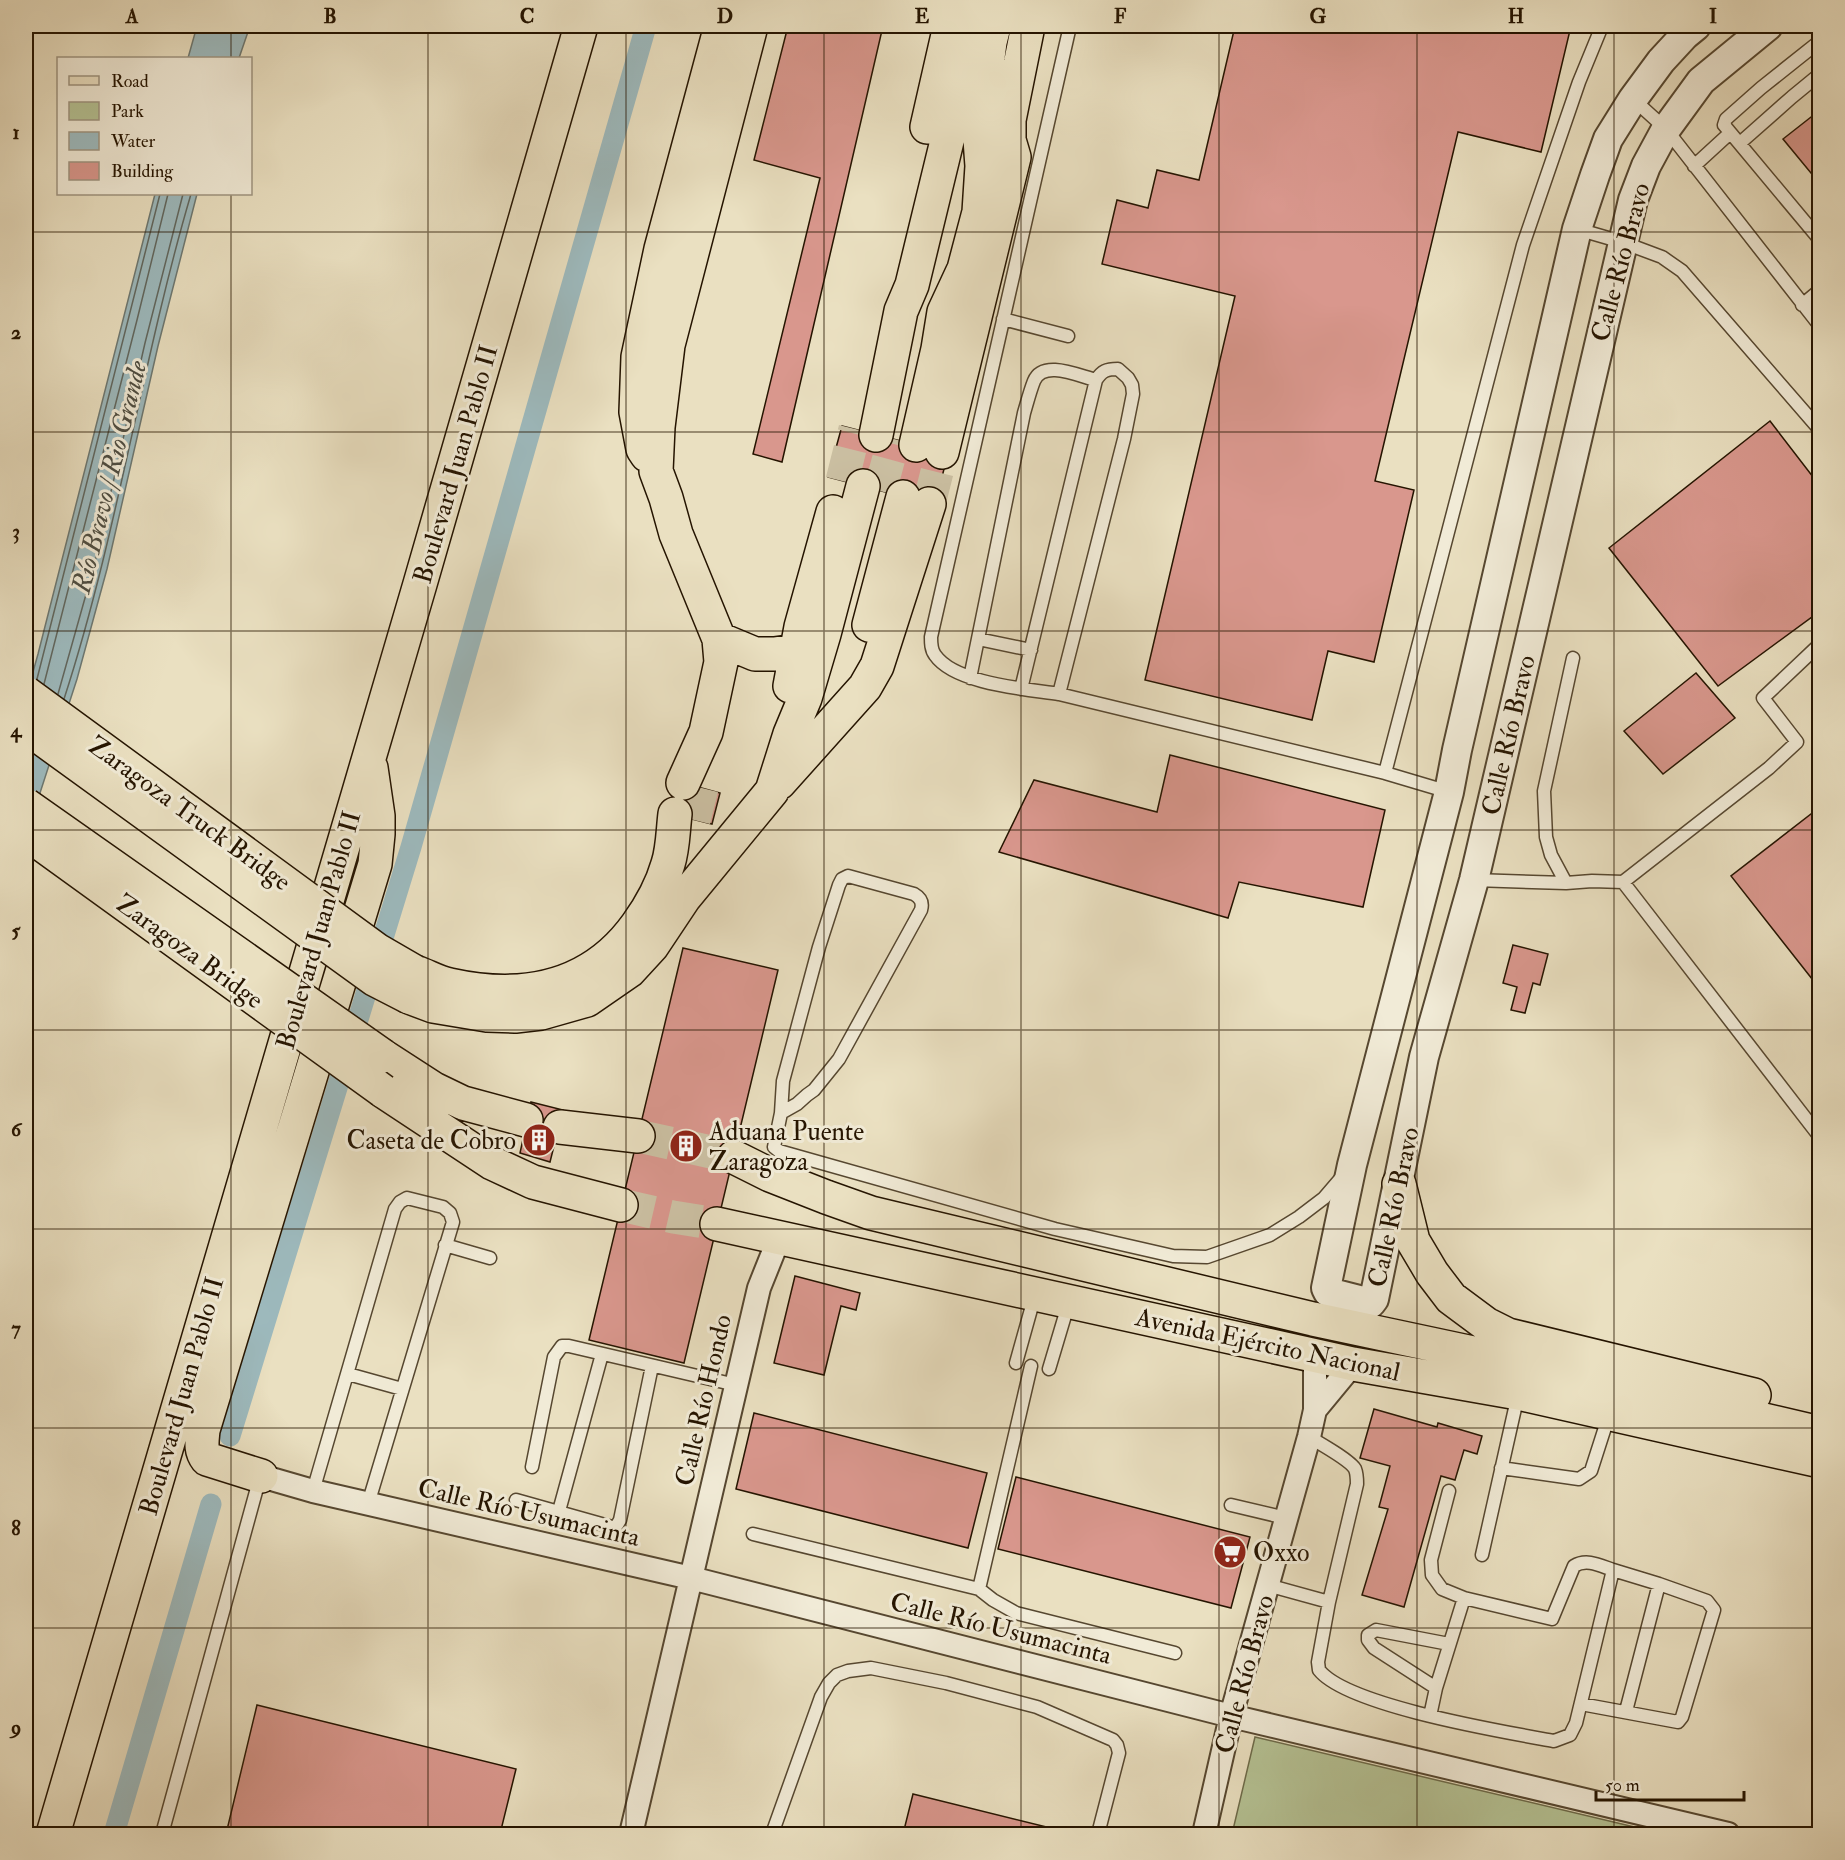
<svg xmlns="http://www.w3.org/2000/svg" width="1845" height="1860" font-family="'IM FELL Double Pica',serif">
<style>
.green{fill:#b5c294;stroke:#6d6b4a;stroke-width:1.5}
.water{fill:#9dbabe;stroke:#6d7872;stroke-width:1.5}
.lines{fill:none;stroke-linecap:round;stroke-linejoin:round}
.shore{stroke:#61675f;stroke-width:1.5}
.canal{stroke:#9dbabe;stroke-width:21}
.building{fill:#d9978d;stroke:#251400;stroke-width:1.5}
.primary-tunnel{stroke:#ccc1a4;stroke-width:33;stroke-dasharray:33 16;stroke-linecap:butt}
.service-casing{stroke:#564730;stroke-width:15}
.minor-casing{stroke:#564730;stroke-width:26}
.tertiary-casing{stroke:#564730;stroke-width:32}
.primary-casing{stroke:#251400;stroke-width:36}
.trunk-casing{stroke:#251400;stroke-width:36}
.service{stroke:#f1ebd7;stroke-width:12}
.minor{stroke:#f1ebd7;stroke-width:22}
.tertiary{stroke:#f1ebd7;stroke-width:28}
.primary{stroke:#eae0c1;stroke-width:33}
.trunk{stroke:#eae0c1;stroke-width:33}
.primary-bridge-casing{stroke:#251400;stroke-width:36;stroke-linecap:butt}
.primary-bridge{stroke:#eae0c1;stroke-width:33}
.grid{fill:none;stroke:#251400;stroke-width:1.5;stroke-opacity:0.55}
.labels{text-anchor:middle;stroke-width:6;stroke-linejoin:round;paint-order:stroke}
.street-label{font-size:26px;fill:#251400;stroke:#f1ebd7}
.poi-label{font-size:26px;fill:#251400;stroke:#f1ebd7;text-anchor:start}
.water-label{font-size:27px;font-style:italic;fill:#4f4e42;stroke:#f1ebd7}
.neatline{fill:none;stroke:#251400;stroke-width:2}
.grid-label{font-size:20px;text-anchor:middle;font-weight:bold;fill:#251400}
</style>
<rect width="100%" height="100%" fill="#eae0c1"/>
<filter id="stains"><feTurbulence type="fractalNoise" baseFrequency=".00333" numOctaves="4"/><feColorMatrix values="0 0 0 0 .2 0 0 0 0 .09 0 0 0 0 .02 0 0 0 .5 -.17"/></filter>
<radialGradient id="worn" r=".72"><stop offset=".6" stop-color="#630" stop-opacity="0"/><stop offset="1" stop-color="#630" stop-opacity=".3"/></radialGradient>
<path class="green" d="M 1255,1737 L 1664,1834 L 1232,1834 Z"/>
<path class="water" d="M 197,26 L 250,26 L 239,58 L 188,58 Z
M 155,194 L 197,194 L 158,346 L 107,569 L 77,679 L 26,836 L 26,697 L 38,654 Z"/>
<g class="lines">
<path class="shore" d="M 37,679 L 160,194
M 44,684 L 137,320 L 168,194
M 58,694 L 94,566 L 145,343 L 183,194
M 64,699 C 118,533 142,360 191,194"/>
<path class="canal" d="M 230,1436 L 411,847 L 646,26
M 114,1834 L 211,1504"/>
</g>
<path class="building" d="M 788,26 L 883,26 L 782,462 L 753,454 L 820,178 L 754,160 Z
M 1235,26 L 1571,26 L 1541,152 L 1458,132 L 1375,481 L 1414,490 L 1374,662 L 1328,651 L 1312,720 L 1145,680 L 1235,296 L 1102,264 L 1117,200 L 1148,208 L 1157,170 L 1199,180 Z
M 1820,110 L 1820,184 L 1783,139 Z
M 1770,421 L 1820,486 L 1820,611 L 1718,686 L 1609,548 Z
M 842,426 L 948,453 L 935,505 L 828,477 Z
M 1696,673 L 1735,718 L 1663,774 L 1624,731 Z
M 1170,755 L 1385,810 L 1363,907 L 1239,882 L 1228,918 L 999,852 L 1034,780 L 1157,812 Z
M 676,781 L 720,793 L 712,824 L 668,813 Z
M 1820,807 L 1820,989 L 1731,876 Z
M 1513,945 L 1548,954 L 1540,985 L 1533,983 L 1525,1013 L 1511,1010 L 1517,987 L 1503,983 Z
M 683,948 L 778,970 L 684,1363 L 589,1340 Z
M 531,1102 L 563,1110 L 550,1162 L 520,1153 Z
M 795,1276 L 860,1293 L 856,1310 L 841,1306 L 824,1375 L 774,1363 Z
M 1374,1409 L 1437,1427 L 1438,1423 L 1482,1436 L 1477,1454 L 1464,1450 L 1455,1480 L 1441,1476 L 1404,1607 L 1362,1595 L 1388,1509 L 1379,1507 L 1390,1466 L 1360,1458 Z
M 754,1413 L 987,1473 L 968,1548 L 736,1489 Z
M 1016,1477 L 1250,1537 L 1231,1608 L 998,1549 Z
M 257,1705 L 516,1769 L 500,1834 L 226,1834 Z
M 913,1794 L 1075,1834 L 903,1834 Z"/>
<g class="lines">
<path class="primary-tunnel" d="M 842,481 L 855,429
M 880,491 L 894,439
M 929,504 L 942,452
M 694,820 L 702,788
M 638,1136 L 734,1157
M 621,1205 L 673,1217 L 717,1224"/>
<g class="service-casing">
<path id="service" d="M 1070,26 L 931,637 C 931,643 931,650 935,655 C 955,684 1027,689 1059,694 L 1385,773 L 1449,792
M 1820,41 L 1761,88 L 1726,119 L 1724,125 L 1820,240
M 1633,99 L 1666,129 L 1820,326
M 1740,143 L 1792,97 L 1820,74
M 1694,166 L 1730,133
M 1577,229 L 1622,242 L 1662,257 L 1682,271 L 1820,430
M 1802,305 L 1820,290
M 1003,319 L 1068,336
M 978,639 L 1031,650
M 970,678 L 1024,413 C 1027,403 1030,391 1034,381 C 1043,359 1079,376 1096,380
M 1021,689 L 1096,380 C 1102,371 1106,369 1118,369 L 1128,378 L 1132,385 L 1133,394 L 1124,439 L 1059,694
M 1385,773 L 1523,245 L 1579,82 L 1602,26
M 1474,880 L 1566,883 L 1592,881 L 1623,882 L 1769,768 L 1797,742 L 1763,698 L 1820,644
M 1623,882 L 1820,1137
M 1566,883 L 1551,855 L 1546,837 L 1544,791 L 1573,658
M 781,1113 L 797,1104 L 807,1095 L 814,1090 L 839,1059 L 921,910 C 923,903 921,898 914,894 L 848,876 L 842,879 L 839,885 L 819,947 L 783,1081 L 781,1113 L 774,1147 L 779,1151 L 1055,1229 L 1173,1256 L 1207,1257 L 1270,1235 L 1299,1217 L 1324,1198 L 1342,1177
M 445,1245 L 490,1258
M 1016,1363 L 1035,1295
M 1049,1369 L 1069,1302
M 348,1374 L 402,1389
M 532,1467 L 554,1357 L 562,1346 L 569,1346 L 736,1385
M 1501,1468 L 1579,1479 L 1591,1471 L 1609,1415
M 313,1491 L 395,1209 L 400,1202 L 407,1198 L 443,1207 L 450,1213 L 453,1222 L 368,1504
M 1449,1491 L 1431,1560 L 1432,1575 L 1442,1589 L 1464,1598
M 516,1500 L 612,1527 L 617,1525 L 620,1520 L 652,1366
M 1231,1505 L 1286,1518
M 559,1511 L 602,1354
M 753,1534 L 979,1589 L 993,1600 L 1016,1613 L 1175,1653
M 1482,1555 L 1518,1395
M 1267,1585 L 1329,1602 L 1357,1484 C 1357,1479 1357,1474 1355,1469 C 1350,1460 1319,1443 1309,1437
M 979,1589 L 1031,1366
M 1329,1602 L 1318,1662 L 1319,1670 C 1347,1706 1505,1732 1554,1741 L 1570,1735 L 1576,1723 L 1613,1570 C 1601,1566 1587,1558 1574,1566 L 1552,1619 L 1464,1598 L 1436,1688 L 1430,1716
M 1436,1688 L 1374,1648 L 1368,1640 L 1368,1635 L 1376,1630 L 1449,1644
M 1581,1704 L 1678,1722 L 1682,1717 L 1714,1610 L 1707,1601 L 1659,1584 L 1613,1570
M 1626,1711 L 1659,1584
M 162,1834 L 260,1477
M 721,1834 L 725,1834
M 772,1834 L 821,1697 L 829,1683 L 837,1675 L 848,1671 L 871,1668 L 946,1683 L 1037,1707 L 1113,1740 L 1117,1745 L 1119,1753 L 1098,1834"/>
</g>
<g class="minor-casing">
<path id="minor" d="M 1315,1410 L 1353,1364
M 261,1476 L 313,1491 L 691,1578 L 1231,1716 L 1728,1834
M 631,1834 L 759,1288 L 779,1238
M 1204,1834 L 1231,1716 L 1309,1437 L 1315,1410 L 1315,1354"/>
</g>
<g class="tertiary-casing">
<path id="tertiary" d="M 1696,26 L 1685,35 L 1661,61 L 1633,99 L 1608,139 L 1595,175 L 1577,229 L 1457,750 L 1449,792 L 1352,1165 L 1326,1288 L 1328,1292 L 1371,1303 L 1374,1299 L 1424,1057 L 1474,880 L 1633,200 L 1646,166 L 1666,129 L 1701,81 L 1768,26"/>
</g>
<g class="primary-casing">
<path id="primary" d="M 927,127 L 950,26
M 876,435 L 901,311 L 912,285 L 972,38
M 916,445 L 938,349 L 944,312 L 964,269 L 979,212 L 982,166 L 979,126 L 990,42 L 994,26
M 942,452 L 1014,157 L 1009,140 L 1009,120 L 1028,26
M 647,455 L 643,449 L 636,412 L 638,357 L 661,249 L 721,26
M 869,625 L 903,497
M 719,639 L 755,654 L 774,654 L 796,651
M 790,686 L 801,627 L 833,512
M 683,783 L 706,732 L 721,662 L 719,639 L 676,534 L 666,498 L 656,471 L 658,427 L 668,345 L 751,26
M 779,783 L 865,687 L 877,666 L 929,504
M 415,972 C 427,976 438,983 450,985 C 523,1001 591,989 637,925 C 650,907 662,885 668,864 C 673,849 673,830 675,814
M 409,997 L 433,1006 L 487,1015 L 515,1016 L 541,1013 L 587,1000 L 629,971 L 652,946 L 684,898 L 772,791 L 790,734 L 805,698 L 824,634 L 863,486
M 383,1056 L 434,1089 L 463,1103 L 526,1120
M 383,1091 L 492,1163 L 533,1182 L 621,1205
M 560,1127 L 638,1136
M 734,1157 L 770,1175 L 826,1197 L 871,1213 L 1313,1319 L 1487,1356 L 1820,1433
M 1399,1184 L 1413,1241 L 1432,1273 L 1451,1298 L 1486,1324 L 1508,1335 L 1754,1395
M 717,1224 L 1353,1364 L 1518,1393 L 1820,1461"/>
</g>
<g class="trunk-casing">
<path id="trunk" d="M 261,1476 L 207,1459 C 200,1450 202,1441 203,1430 L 375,864 L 378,834 L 378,816 L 371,768
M 53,1834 L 420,584 L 581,26"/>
</g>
<use href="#service" class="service"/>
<use href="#minor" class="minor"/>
<use href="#tertiary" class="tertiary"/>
<use href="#primary" class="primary"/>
<use href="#trunk" class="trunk"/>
<g class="primary-bridge-casing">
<path id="primary-bridge" d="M 26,693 L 377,950 L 415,972
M 26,727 L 374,979 L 409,997
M 26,805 L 383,1056
M 26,833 L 383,1091"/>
</g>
<use href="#primary-bridge" class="primary-bridge"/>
</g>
<path class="grid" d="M 231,26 L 231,58M 428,26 L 428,1834M 626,26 L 626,1834M 824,26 L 824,1834M 1021,26 L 1021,1834M 1219,26 L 1219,1834M 1417,26 L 1417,1834M 1614,26 L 1614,1834M 231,194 L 231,1834M 26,232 L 1820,232M 26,432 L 1820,432M 26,631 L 1820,631M 26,830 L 1820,830M 26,1030 L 1820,1030M 26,1229 L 1820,1229M 26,1428 L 1820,1428M 26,1628 L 1820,1628"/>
<defs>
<g id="building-disc" transform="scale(1.725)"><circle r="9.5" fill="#8f2418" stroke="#f1ebd7"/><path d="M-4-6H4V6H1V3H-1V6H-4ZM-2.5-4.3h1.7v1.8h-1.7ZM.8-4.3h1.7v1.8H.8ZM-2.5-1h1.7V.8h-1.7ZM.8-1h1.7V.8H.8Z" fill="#fff"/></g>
<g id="supermarket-disc" transform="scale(1.725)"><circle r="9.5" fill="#8f2418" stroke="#f1ebd7"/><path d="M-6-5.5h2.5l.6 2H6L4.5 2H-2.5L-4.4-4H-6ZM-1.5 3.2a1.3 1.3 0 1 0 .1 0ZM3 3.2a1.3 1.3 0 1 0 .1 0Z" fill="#fff"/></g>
</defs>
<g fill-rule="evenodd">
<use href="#building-disc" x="539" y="1140"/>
<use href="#building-disc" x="686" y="1146"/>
<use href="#supermarket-disc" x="1230" y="1552"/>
</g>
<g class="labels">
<g class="street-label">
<text transform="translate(1620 262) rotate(-75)" y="9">Calle Río Bravo</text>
<text transform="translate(455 464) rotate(-74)" y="9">Boulevard Juan Pablo II</text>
<text transform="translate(1508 735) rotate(-77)" y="9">Calle Río Bravo</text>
<text transform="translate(190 813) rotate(36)" y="9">Zaragoza Truck Bridge</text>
<text transform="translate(318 930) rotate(-74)" y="9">Boulevard Juan Pablo II</text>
<text transform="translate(190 951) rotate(36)" y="9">Zaragoza Bridge</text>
<text transform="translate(1393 1207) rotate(-78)" y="9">Calle Río Bravo</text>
<text transform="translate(1268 1344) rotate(12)" y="9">Avenida Ejército Nacional</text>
<text transform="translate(181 1396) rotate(-74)" y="9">Boulevard Juan Pablo II</text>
<text transform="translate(703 1400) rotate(-77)" y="9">Calle Río Hondo</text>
<text transform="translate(529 1512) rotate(13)" y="9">Calle Río Usumacinta</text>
<text transform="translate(1001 1628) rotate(14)" y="9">Calle Río Usumacinta</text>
<text transform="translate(1244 1674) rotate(-75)" y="9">Calle Río Bravo</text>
</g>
<g class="poi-label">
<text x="709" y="1140">Aduana Puente<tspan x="709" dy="30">Zaragoza</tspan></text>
<text x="516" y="1149" text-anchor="end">Caseta de Cobro</text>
<text x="1253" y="1561">Oxxo</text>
</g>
<g class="water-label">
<text transform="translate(109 477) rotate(-76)" y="9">Río Bravo / Rio Grande</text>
</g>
</g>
<rect width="1845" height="1860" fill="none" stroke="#eae0c1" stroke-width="66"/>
<rect x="57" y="57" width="195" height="138" fill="#f1ebd7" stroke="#9f9581" stroke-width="1.5"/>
<rect x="69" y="76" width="30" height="9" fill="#eae0c1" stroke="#9f9581" stroke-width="1.5"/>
<text x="111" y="87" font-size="18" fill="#251400">Road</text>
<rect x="69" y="102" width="30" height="18" fill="#b5c294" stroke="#9f9581" stroke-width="1.5"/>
<text x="111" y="117" font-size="18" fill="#251400">Park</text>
<rect x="69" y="132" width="30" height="18" fill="#9dbabe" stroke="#9f9581" stroke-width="1.5"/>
<text x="111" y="147" font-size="18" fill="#251400">Water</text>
<rect x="69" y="162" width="30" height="18" fill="#d9978d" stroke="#9f9581" stroke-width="1.5"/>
<text x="111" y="177" font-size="18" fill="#251400">Building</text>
<path d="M1596 1791v9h148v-9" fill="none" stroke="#251400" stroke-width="3"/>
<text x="1605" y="1791" font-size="18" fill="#251400" stroke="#f1ebd7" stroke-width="4.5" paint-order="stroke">50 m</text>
<rect x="33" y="33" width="1779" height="1794" class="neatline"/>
<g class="grid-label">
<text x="132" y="23">A</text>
<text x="330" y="23">B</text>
<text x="527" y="23">C</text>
<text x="725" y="23">D</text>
<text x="922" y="23">E</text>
<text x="1120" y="23">F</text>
<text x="1318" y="23">G</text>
<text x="1516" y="23">H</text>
<text x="1713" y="23">I</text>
<text x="16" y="139">1</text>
<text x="16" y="339">2</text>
<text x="16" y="538">3</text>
<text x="16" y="737">4</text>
<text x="16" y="937">5</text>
<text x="16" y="1136">6</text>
<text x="16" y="1335">7</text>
<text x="16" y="1535">8</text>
<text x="16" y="1734">9</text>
</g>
<rect width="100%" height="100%" filter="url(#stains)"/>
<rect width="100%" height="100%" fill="url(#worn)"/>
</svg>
